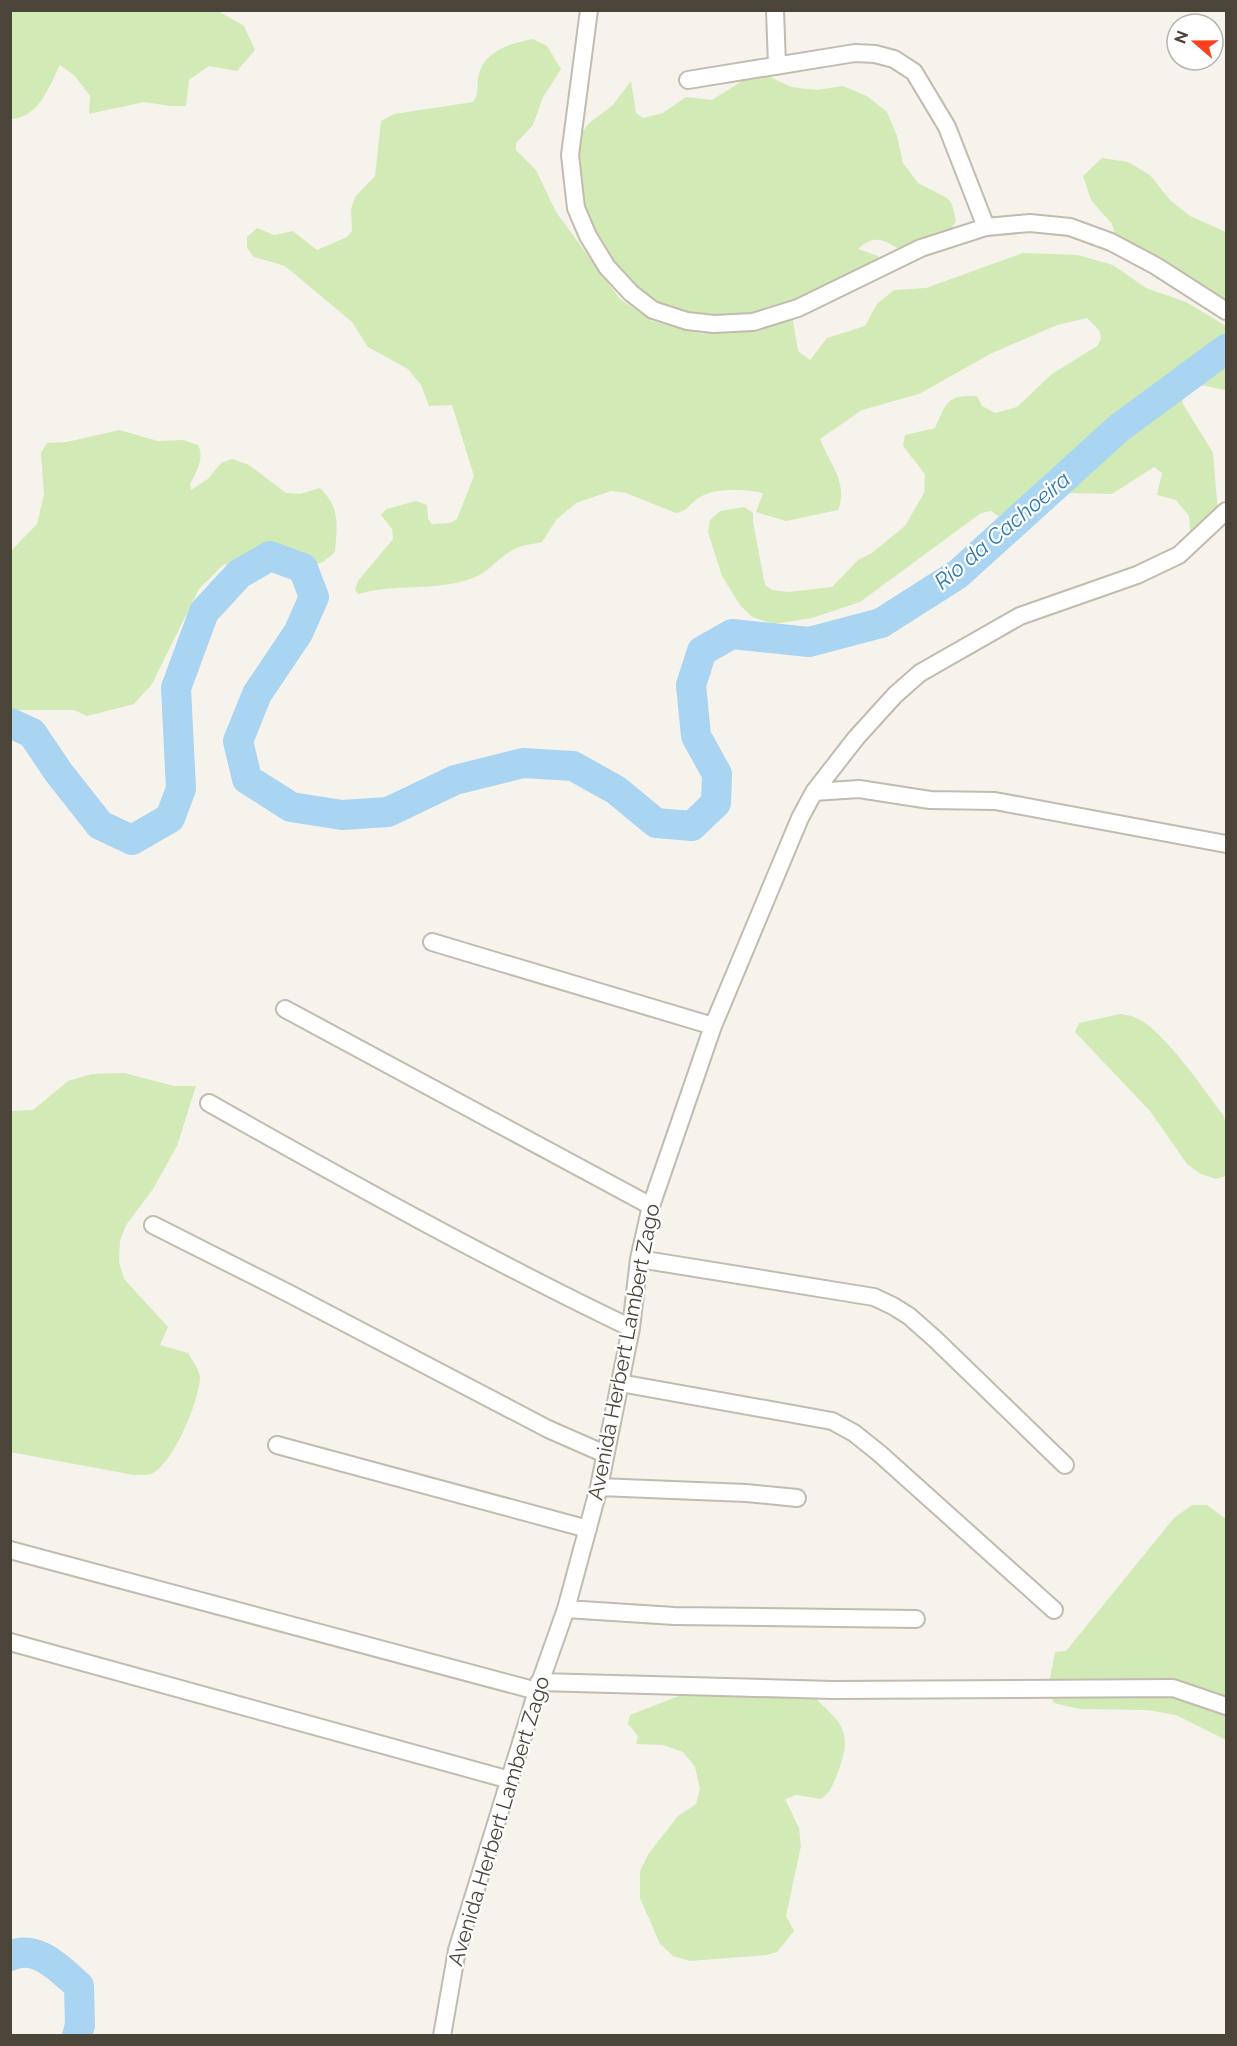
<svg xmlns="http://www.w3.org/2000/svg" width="1237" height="2046" font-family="Raleway,sans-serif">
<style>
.green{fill:#d2eab5}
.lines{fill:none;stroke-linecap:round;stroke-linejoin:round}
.river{stroke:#a9d4f2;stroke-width:30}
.minor-casing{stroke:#c2bbae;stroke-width:20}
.minor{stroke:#fff;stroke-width:16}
.labels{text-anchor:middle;stroke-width:4.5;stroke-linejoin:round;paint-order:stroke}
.street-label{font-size:21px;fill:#4b4439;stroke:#fff}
.water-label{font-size:22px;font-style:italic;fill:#2e7ab2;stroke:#fff}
</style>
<rect width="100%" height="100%" fill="#f6f3ec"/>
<path class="green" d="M 10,11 L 218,11 L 244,26 L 255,50 L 237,71 L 209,66 L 189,80 L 186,106 L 170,106 L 144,102 L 89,114 L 90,96 L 75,76 L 60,65 C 49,86 39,118 11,119 Z
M 533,39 L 547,46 L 561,69 L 543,97 L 533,125 L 516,143 L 516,150 L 536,170 L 556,212 L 620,299 L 652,321 L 704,334 L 701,330 L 645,305 L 616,275 L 586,223 L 576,157 L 582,133 L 588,124 L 613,105 L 631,81 L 636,113 L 643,118 L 663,113 L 686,97 L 712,100 L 742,81 L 768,76 L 791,87 L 817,90 L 843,86 L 867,96 L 887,112 L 897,136 L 903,163 L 918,183 L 947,198 L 952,204 L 956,221 L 947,237 L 909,255 C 889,244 877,230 858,249 L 878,256 L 881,264 L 819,307 L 792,315 L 798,351 L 810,360 L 827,338 L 865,326 L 877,304 L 894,290 L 926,288 L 1023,253 L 1078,255 L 1113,265 L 1146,288 L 1186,302 L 1226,326 L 1226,390 L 1200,385 L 1182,392 L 1183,404 L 1213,453 L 1218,513 L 1182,551 L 1190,531 L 1189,516 L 1176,500 L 1157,495 L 1162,473 L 1154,467 L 1112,494 L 1069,493 L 1002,519 L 991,511 L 981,513 L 860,602 L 812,618 L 774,624 L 752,617 L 740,605 L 722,576 L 708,532 L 710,520 L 720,511 L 744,507 L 753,513 L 753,522 L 765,585 L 772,590 L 789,592 L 832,587 L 858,560 L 872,553 L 905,526 L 924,493 L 925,474 L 903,446 L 905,435 L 935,428 C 947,402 946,395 977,396 L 982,406 L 995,413 L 1017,407 L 1052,374 L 1097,346 L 1101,339 L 1099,330 L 1087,318 L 1057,325 L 992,353 L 919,394 L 862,410 L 820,439 C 829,463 849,483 838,510 L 786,521 L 756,512 L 763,493 C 745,489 717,487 700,497 C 690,503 688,511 676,513 L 626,493 L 611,491 L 576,503 L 556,520 L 542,542 C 533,544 522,545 515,549 C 499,556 490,572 473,578 C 436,592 395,583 358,594 L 355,590 L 358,581 L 393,539 L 392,529 L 381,515 L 386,509 L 416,501 L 427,505 L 428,519 L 432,524 L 450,523 L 457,519 L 474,476 L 452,405 L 429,406 L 421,385 L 408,369 L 368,347 L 352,322 L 285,266 L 254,257 L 247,248 L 247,237 L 257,228 L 274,235 L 293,231 L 317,250 L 347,237 L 352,231 L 351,209 L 355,197 L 375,176 L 381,121 L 394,114 L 473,102 C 480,93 476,84 479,74 C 485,50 513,43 533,39 Z
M 1102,158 L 1128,162 L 1150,175 L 1170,200 L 1190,216 L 1226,232 L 1226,308 L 1116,237 L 1112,224 L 1091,200 L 1083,176 Z
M 119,430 L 158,441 L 183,440 L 198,445 C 205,458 196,473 190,484 L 191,490 L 208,479 L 221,463 L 232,459 L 249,465 L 286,493 L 300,494 L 320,488 C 341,509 337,525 335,552 L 323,562 L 309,566 L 233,562 L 223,565 L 199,589 L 152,684 L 134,704 L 87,716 L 74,710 L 11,710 L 11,551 L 37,524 L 44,495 L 41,453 L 47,443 L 67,442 Z
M 1120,1014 C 1125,1015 1130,1015 1134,1017 C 1160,1025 1206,1092 1223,1115 L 1226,1123 L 1226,1176 L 1216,1179 L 1201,1174 L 1187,1164 L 1150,1111 L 1075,1032 L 1079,1023 Z
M 124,1073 L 174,1086 L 196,1086 L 177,1146 L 153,1189 L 126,1225 L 120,1241 L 119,1262 L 124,1279 L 168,1327 L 160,1345 L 188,1353 C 192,1360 200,1370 200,1378 C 199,1401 174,1462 153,1473 C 148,1475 140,1475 134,1475 L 10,1452 L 11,1111 L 33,1110 L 68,1081 L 92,1074 Z
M 1192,1505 L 1207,1505 L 1226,1519 L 1226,1740 L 1176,1715 L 1147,1710 L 1080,1709 L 1054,1703 L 1048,1689 L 1055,1652 L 1066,1651 L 1174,1518 Z
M 752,1687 L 809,1692 C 839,1722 855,1728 838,1772 C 833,1784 831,1792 821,1799 L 796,1795 L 785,1799 L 799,1828 L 801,1846 L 786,1916 L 794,1931 L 777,1952 L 767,1955 L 690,1961 L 673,1956 L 660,1944 L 640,1898 L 640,1871 L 649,1853 L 678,1816 L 696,1804 L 700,1789 L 695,1767 L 683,1752 L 663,1745 L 636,1744 L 638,1736 L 628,1724 L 630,1715 L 697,1689 L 711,1688 L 732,1696 Z"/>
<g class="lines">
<path class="river" d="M 10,723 L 32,733 L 59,773 L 100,825 L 132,840 L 170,818 L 181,789 L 176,688 L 204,612 L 239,574 L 270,556 L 303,568 L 314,597 L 298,633 L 257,694 L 238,741 L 247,779 L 291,807 L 342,815 L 388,812 L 455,780 L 523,763 L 573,766 L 616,790 L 656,823 L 692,826 L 716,803 L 717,774 L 696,736 L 691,685 L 702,651 L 732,634 L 809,642 L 881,623 L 958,574 L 1119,428 L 1226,349
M 10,1956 C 37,1943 61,1970 79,1986 L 80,2025 L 77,2036"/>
<g class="minor-casing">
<path id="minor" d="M 589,10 L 570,155 L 576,208 L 588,236 L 607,267 L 631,293 L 653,310 L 687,321 L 714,324 L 753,322 L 798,308 L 921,248 L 986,227 L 1030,223 L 1070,227 L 1111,242 L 1156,266 L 1226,311
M 775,10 L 777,66
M 688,80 L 855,53 L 875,54 L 894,59 L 914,72 L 947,127 L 986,227
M 814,792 L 859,789 L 930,800 L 995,801 L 1226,844
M 432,942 L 713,1026
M 285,1009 L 651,1206
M 209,1103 C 347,1181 487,1259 631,1328
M 153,1225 L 288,1293 L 548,1429 L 605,1454
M 639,1259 L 874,1297 L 893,1306 L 909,1316 L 935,1339 L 1065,1465
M 620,1383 L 832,1421 L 854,1433 L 879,1453 L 1054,1610
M 277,1445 L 588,1529
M 599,1487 L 746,1493 L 797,1498
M 10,1550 L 537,1691
M 566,1609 L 674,1616 L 916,1619
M 10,1642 L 510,1780
M 539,1682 L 833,1690 L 1173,1688 L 1226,1706
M 442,2036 L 457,1950 L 537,1691 L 566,1609 L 599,1487 L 631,1328 L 639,1259 L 651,1206 L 713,1026 L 800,818 L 814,792 L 856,738 L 895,695 L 920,673 L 1020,616 L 1137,575 L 1179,555 L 1226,511"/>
</g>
<use href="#minor" class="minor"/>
</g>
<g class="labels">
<g class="street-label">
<text transform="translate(624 1352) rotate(-79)" y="7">Avenida Herbert Lambert Zago</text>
<text transform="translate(499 1821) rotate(-73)" y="7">Avenida Herbert Lambert Zago</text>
</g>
<g class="water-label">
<text transform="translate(1002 530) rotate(-40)" y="8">Rio da Cachoeira</text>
</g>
</g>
<rect width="1237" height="2046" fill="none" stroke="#4b4439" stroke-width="24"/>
<g transform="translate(1195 42) rotate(290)"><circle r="28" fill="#ffffff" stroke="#b7b4b0" stroke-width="1.5"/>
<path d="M0-4.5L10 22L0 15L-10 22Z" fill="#fc3f1d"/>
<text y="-9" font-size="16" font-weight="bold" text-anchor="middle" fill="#4b4439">N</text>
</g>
</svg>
